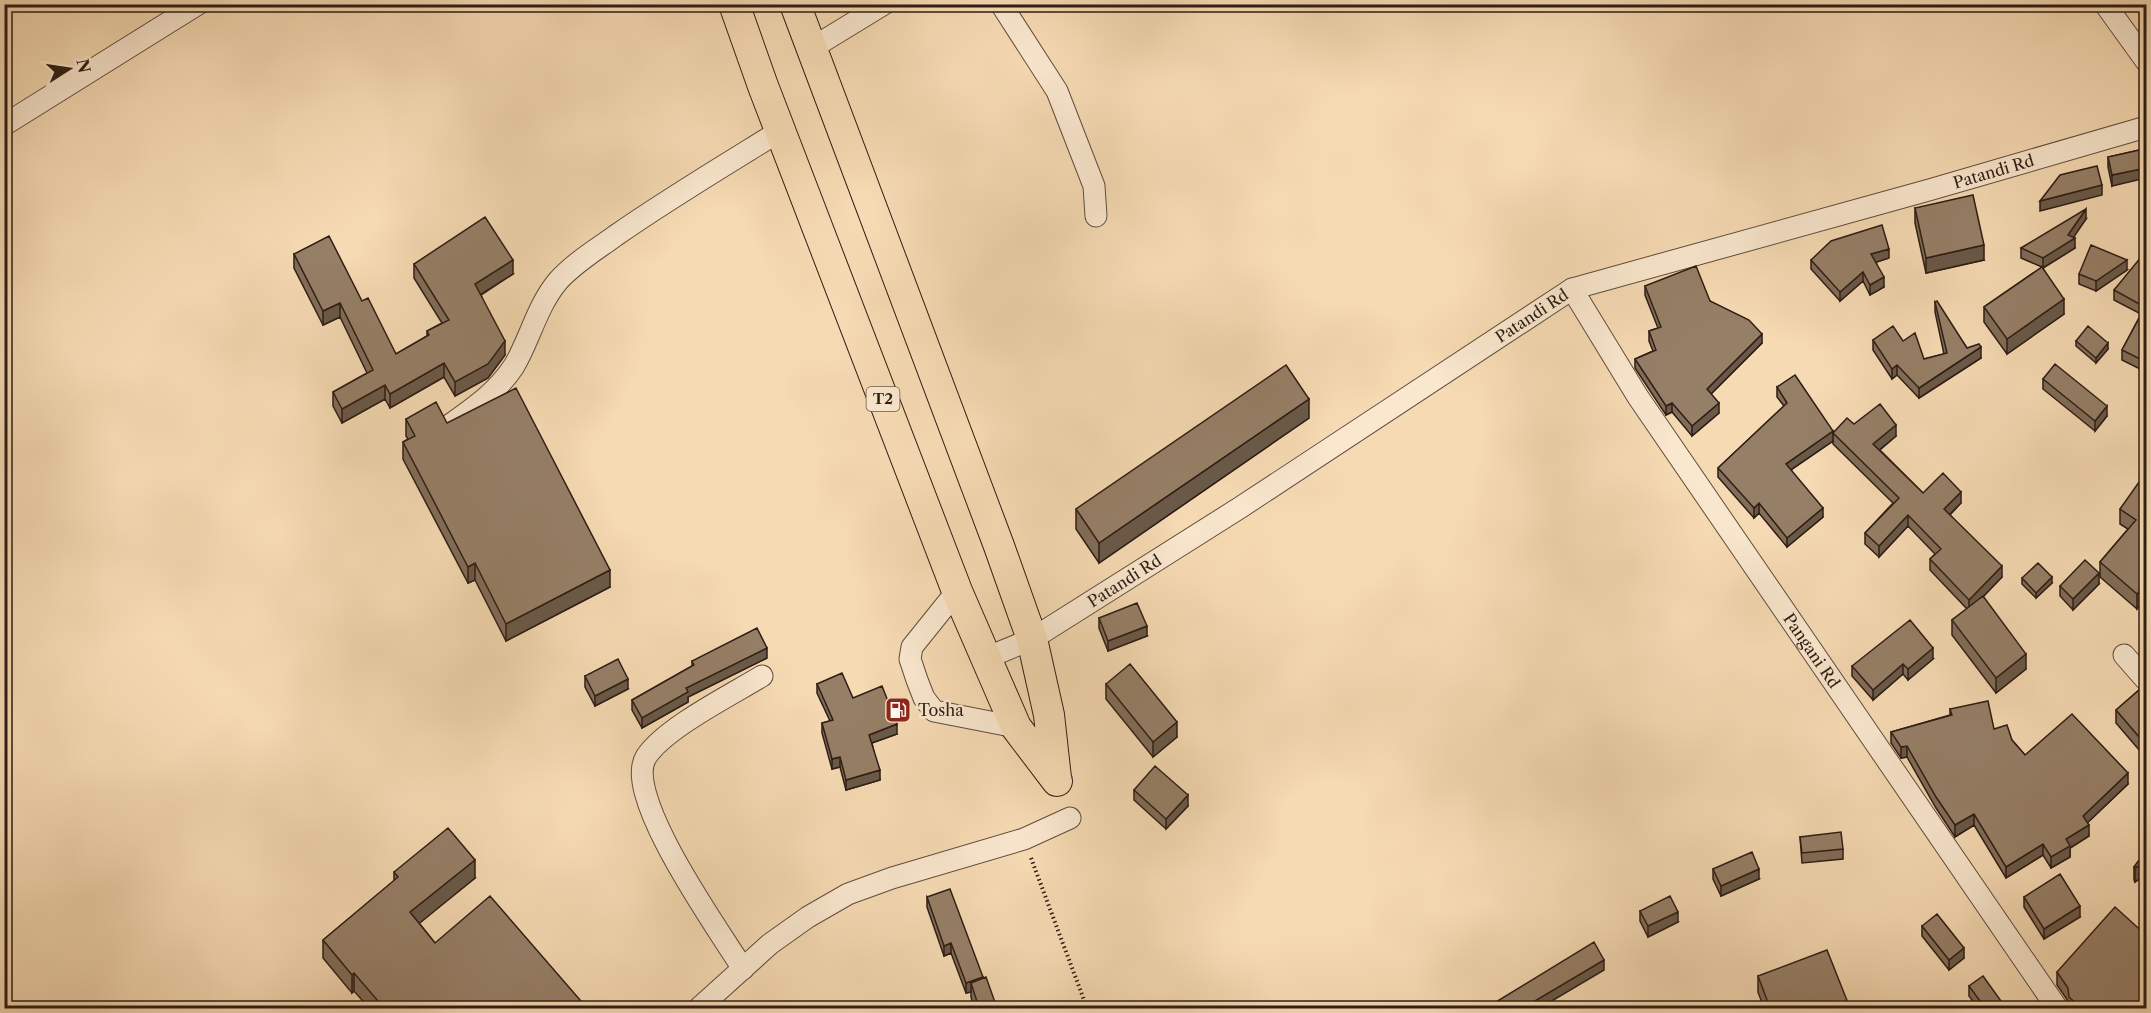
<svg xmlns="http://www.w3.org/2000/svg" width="2151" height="1013" font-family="'Libre Caslon Text',serif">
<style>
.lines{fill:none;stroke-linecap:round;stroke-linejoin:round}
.minor-casing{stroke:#604c3c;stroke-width:23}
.highway-casing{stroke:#2e1d15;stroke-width:32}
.path{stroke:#2e1d15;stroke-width:4;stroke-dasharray:1.5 3;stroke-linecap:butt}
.minor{stroke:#f9e7ce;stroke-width:21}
.highway{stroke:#f6dab3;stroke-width:30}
.wall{fill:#816d59;stroke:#2e1d15;stroke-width:1.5}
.shaded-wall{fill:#695948;stroke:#2e1d15;stroke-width:1.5}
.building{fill:#967f67;stroke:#2e1d15;stroke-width:1.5}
.labels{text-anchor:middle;stroke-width:5;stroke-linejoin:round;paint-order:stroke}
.shield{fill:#f9e7ce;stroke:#6b5a4c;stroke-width:1.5}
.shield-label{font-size:15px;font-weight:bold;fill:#2e1d15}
.street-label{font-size:16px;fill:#2e1d15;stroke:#f9e7ce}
.poi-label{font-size:16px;fill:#2e1d15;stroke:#f9e7ce;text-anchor:start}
</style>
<rect width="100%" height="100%" fill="#f6dab3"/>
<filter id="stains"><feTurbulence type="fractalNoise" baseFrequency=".00333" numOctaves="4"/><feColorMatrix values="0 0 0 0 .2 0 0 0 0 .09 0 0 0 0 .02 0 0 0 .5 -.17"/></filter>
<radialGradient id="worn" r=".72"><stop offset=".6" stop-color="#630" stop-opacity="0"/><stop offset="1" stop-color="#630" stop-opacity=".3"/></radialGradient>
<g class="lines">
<g class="minor-casing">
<g id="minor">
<path d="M 1001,4 L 1057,91 L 1094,186 L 1096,216"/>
<path d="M 2105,4 L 2146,61"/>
<path d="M 812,48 L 884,4"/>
<path d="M 4,125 L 198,4"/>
<path id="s1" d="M 1572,289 L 1638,397 L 2057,1008"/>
<path d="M 451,424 C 475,407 498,391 514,366 C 530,339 537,306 558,281 C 574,263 596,250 615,236 C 668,199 725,165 780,131"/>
<path d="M 957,591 L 912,647 L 910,659 L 917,680 L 924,698 L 934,711 L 1016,727"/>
<path d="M 2124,655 L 2146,680"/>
<path id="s2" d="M 986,658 L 1032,639 L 1241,507 L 1572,289 L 1929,190 L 2146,127"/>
<path d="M 743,969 C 721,933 622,796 646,757 C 665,728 731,695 762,676"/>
<path d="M 699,1008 L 770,944 L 808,917 L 848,894 L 892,878 L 1024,839 L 1070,818"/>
</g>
</g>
<g class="highway-casing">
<path id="highway" d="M 734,4 L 763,86 L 957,591 L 1016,727 L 1057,781
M 795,4 L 999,546 L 1032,639 L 1049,715 L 1056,778"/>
</g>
<path class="path" d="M 1031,858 L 1087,1008"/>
<use href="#minor" class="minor"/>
<use href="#highway" class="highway"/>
</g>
<path class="wall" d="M 2144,149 L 2112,186 L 2108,167 L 2108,157 Z
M 1915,208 L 1984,260 L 1926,273 L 1915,223 Z
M 2086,219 L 2073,237 L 2075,248 L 2043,268 L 2064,314 L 2007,354 L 1984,322 L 1984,307 L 2042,267 L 2021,258 L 2021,248 Z
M 294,254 L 362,301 L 396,354 L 427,336 L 427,331 L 442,323 L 414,278 L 414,264 L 513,274 L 481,295 L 505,355 L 488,378 L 455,396 L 444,377 L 390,408 L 385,399 L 342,423 L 333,406 L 333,392 L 367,373 L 340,317 L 323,325 L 294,268 Z
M 1889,258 L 1876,262 L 1884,287 L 1870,295 L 1863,281 L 1840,301 L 1811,269 L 1811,260 Z
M 2146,258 L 2146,358 L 2146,357 L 2140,369 L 2122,360 L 2122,350 L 2141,314 L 2114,300 L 2114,290 Z
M 2127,270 L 2096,291 L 2079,284 L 2079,274 Z
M 1645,286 L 1710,301 L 1762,343 L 1711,394 L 1719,413 L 1692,436 L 1672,412 L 1666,415 L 1635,368 L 1635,359 L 1653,351 L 1649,341 L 1649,331 L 1658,328 L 1645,295 Z
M 1935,302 L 1967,348 L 1981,358 L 1919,398 L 1897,375 L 1892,379 L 1873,350 L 1873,340 L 1903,341 L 1924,359 L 1944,354 L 1935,312 Z
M 2076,341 L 2108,349 L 2096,363 L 2076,346 Z
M 2043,379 L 2107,416 L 2095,431 L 2043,389 Z
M 1777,387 L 1833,433 L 1854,424 L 1896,436 L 1880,450 L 1923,493 L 1961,503 L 1950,515 L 2002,577 L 1983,597 L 2026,669 L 1996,693 L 1952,635 L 1952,620 L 1967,609 L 1930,570 L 1930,559 L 1935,554 L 1908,526 L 1879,557 L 1865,544 L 1865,533 L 1893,503 L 1833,444 L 1833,441 L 1791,470 L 1823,517 L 1787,547 L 1759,513 L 1754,518 L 1718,477 L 1718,468 L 1784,406 L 1777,397 Z
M 1309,418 L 1099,563 L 1076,529 L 1076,509 Z
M 406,419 L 447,423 L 610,587 L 506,641 L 475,580 L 468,583 L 403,459 L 403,442 L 408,439 L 406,436 Z
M 2146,477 L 2146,598 L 2137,609 L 2100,577 L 2100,562 L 2128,529 L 2120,524 L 2120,509 Z
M 2022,578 L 2052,583 L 2036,598 L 2022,584 Z
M 2099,584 L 2073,610 L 2060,596 L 2060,586 Z
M 1099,618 L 1147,636 L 1108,651 L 1099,628 Z
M 767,658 L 688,697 L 688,702 L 642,728 L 632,710 L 632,700 L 692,666 L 692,661 Z
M 1933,659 L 1908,680 L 1903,674 L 1873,700 L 1852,676 L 1852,666 Z
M 585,676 L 628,689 L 595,706 L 585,687 Z
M 817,684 L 853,698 L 897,734 L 872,743 L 880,780 L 846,790 L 840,767 L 832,769 L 822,733 L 822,723 L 830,721 L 817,693 Z
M 1106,684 L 1177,737 L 1153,757 L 1106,699 Z
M 2146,684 L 2146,758 L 2116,723 L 2116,710 Z
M 1950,709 L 1994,729 L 2012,740 L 2025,755 L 2128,784 L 2087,823 L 2089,836 L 2070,848 L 2070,857 L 2051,868 L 2043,855 L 2006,878 L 1974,825 L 1955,837 L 1936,808 L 1907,757 L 1901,758 L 1891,743 L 1891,732 L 1950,715 Z
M 1134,790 L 1188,806 L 1166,829 L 1134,800 Z
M 1800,837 L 1843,849 L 1843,859 L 1802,863 Z
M 2146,851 L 2146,874 L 2135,882 L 2134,880 L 2134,867 Z
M 1713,869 L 1759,879 L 1721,896 L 1713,879 Z
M 394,872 L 475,878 L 419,923 L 435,943 L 587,1008 L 369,1008 L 354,991 L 352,993 L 323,958 L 323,940 L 394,881 Z
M 927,897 L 983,979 L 997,1008 L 974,1008 L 971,997 L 971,992 L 966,993 L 951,953 L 944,956 L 927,907 Z
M 2024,897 L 2080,917 L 2044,939 L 2024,907 Z
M 1640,911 L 1678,922 L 1648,937 L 1640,921 Z
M 1922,926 L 1964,958 L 1949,970 L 1922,936 Z
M 2057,972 L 2146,1008 L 2069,1008 L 2068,1001 L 2057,985 Z
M 1758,976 L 1850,1008 L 1764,1008 L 1758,992 Z
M 1969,986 L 2006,1008 L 1978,1008 L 1969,996 Z"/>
<path class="shaded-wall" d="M 2146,168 L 2146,178 L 2112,186 L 2112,175 Z
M 2102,185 L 2102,195 L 2040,211 L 2040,201 Z
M 2086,209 L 2086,219 L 2071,241 L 2075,238 L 2075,248 L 2043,268 L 2043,258 L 2068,235 Z
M 1984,245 L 1984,260 L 1926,273 L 1926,258 Z
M 1889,249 L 1889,258 L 1871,264 L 1871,254 Z
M 513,260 L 513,274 L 475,298 L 475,284 Z
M 2127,260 L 2127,270 L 2096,291 L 2096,281 Z
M 1863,272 L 1863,281 L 1840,301 L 1840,292 Z
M 1884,277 L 1884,287 L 1870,295 L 1870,285 Z
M 2064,299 L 2064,314 L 2007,354 L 2007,339 Z
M 340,303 L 340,317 L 323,325 L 323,311 Z
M 1762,334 L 1762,343 L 1707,398 L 1707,389 Z
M 505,341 L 505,355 L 488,378 L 455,396 L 455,382 Z
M 2108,343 L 2108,349 L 2096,363 L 2096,358 Z
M 1981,347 L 1981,358 L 1919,398 L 1919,388 Z
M 2146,347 L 2146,357 L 2140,369 L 2140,359 Z
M 444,363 L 444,377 L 390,408 L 390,394 Z
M 1897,365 L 1897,375 L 1892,379 L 1892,369 Z
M 385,385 L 385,399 L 342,423 L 342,409 Z
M 1309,399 L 1309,418 L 1099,563 L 1099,543 Z
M 1672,403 L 1672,412 L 1666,415 L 1666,406 Z
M 1719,403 L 1719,413 L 1692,436 L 1692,426 Z
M 2107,406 L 2107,416 L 2095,431 L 2095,421 Z
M 1896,425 L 1896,436 L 1873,455 L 1873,444 Z
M 1833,431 L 1833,441 L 1786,473 L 1786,464 Z
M 1961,492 L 1961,503 L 1944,520 L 1944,509 Z
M 1759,503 L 1759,513 L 1754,518 L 1754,508 Z
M 1823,508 L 1823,517 L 1787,547 L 1787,538 Z
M 1908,515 L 1908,526 L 1879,557 L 1879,546 Z
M 475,563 L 475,580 L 468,583 L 468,567 Z
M 2002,566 L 2002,577 L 1969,611 L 1969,600 Z
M 610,570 L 610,587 L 506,641 L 506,624 Z
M 2099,573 L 2099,584 L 2073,610 L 2073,599 Z
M 2052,577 L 2052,583 L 2036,598 L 2036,593 Z
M 2146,583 L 2146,598 L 2137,609 L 2137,594 Z
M 1147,626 L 1147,636 L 1108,651 L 1108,641 Z
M 767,648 L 767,658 L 688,697 L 688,702 L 642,728 L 642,718 L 686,688 Z
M 1933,648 L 1933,659 L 1908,680 L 1908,669 Z
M 2026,654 L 2026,669 L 1996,693 L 1996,678 Z
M 1903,664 L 1903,674 L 1873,700 L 1873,690 Z
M 628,679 L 628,689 L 595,706 L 595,696 Z
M 1177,722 L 1177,737 L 1153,757 L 1153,742 Z
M 897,724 L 897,734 L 869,744 L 869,735 Z
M 1907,746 L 1907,757 L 1901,758 L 1901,747 Z
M 840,757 L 840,767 L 832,769 L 832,759 Z
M 880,770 L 880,780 L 846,790 L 846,780 Z
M 2128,773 L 2128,784 L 2083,827 L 2083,816 Z
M 1188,795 L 1188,806 L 1166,829 L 1166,819 Z
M 1974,814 L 1974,825 L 1955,837 L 1955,825 Z
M 2089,825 L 2089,836 L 2070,848 L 2070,857 L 2051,868 L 2051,857 L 2066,839 Z
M 2043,844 L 2043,855 L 2006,878 L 2006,867 Z
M 475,860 L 475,878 L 410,931 L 410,912 Z
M 2146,861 L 2146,874 L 2135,882 L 2135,868 Z
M 1759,869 L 1759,879 L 1721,896 L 1721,886 Z
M 2080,906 L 2080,917 L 2044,939 L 2044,929 Z
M 1678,912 L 1678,922 L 1648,937 L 1648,926 Z
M 951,943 L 951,953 L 944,956 L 944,946 Z
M 1964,948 L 1964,958 L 1949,970 L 1949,960 Z
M 1604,960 L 1604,970 L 1540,1008 L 1523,1008 Z
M 354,973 L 354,991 L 352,993 L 352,975 Z
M 983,977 L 983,987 L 971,983 L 971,992 L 966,993 L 966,983 Z"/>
<path class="building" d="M 2144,149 L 2146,160 L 2146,168 L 2112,175 L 2108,157 Z
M 2097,166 L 2102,185 L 2040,201 L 2060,175 Z
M 1973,195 L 1984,245 L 1926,258 L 1915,208 Z
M 2086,209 L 2068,235 L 2075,238 L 2043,258 L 2021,248 Z
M 485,217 L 513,260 L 475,284 L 505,341 L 488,364 L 455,382 L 444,363 L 390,394 L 385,385 L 342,409 L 333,392 L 373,370 L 340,303 L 323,311 L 294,254 L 329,236 L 362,301 L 368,298 L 396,354 L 429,335 L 427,331 L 449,320 L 414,264 Z
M 1882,225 L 1889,249 L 1871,254 L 1884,277 L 1870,285 L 1863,272 L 1840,292 L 1811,260 L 1831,241 Z
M 2091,245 L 2127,260 L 2096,281 L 2079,274 Z
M 2142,256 L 2146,258 L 2146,348 L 2146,347 L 2140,359 L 2122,350 L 2145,307 L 2114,290 Z
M 1696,266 L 1710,301 L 1749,320 L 1762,334 L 1707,389 L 1719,403 L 1692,426 L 1672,403 L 1666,406 L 1635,359 L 1656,350 L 1649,331 L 1661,327 L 1645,286 Z
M 2042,267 L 2064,299 L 2007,339 L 1984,307 Z
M 1937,301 L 1967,348 L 1979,344 L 1981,347 L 1919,388 L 1897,365 L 1892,369 L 1873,340 L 1893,326 L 1903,341 L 1915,333 L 1924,359 L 1947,353 L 1935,302 Z
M 2088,326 L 2108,343 L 2096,358 L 2076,341 Z
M 2055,364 L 2107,406 L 2095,421 L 2043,379 Z
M 1286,365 L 1309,399 L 1099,543 L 1076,509 Z
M 1795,375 L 1833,431 L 1786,464 L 1823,508 L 1787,538 L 1759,503 L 1754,508 L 1718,468 L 1787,403 L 1777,387 Z
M 516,388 L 610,570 L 506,624 L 475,563 L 468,567 L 403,442 L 415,436 L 406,419 L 436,402 L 447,423 Z
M 1880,404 L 1896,425 L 1873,444 L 1923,493 L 1943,473 L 1961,492 L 1944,509 L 2002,566 L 1969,600 L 1930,559 L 1941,549 L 1908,515 L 1879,546 L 1865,533 L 1899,498 L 1833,433 L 1847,418 L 1854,424 Z
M 2144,475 L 2146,477 L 2146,583 L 2137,594 L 2100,562 L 2136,520 L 2120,509 Z
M 2085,560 L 2099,573 L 2073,599 L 2060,586 Z
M 2038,563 L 2052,577 L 2036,593 L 2022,578 Z
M 1983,596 L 2026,654 L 1996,678 L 1952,620 Z
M 1137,603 L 1147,626 L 1108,641 L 1099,618 Z
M 1910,620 L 1933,648 L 1908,669 L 1903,664 L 1873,690 L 1852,666 Z
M 757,628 L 767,648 L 686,688 L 688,692 L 642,718 L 632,700 L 694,665 L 692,661 Z
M 618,659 L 628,679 L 595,696 L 585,676 Z
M 1130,664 L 1177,722 L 1153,742 L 1106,684 Z
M 842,673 L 853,698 L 882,686 L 897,724 L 869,735 L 880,770 L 846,780 L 840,757 L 832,759 L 822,723 L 833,720 L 817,684 Z
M 2146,684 L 2146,745 L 2116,710 Z
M 1988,701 L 1994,729 L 2007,725 L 2012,740 L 2025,755 L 2072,714 L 2128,773 L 2083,816 L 2089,825 L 2066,839 L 2070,846 L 2051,857 L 2043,844 L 2006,867 L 1974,814 L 1955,825 L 1936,797 L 1907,746 L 1901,747 L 1891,732 L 1952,715 L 1950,709 Z
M 1155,766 L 1188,795 L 1166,819 L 1134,790 Z
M 448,828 L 475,860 L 410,912 L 435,943 L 490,896 L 587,1008 L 383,1008 L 384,1008 L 354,973 L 352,975 L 323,940 L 398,877 L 394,872 Z
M 1841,832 L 1843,849 L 1802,853 L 1800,837 Z
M 2146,851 L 2146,861 L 2135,868 L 2134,867 Z
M 1752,852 L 1759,869 L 1721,886 L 1713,869 Z
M 2060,874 L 2080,906 L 2044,929 L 2024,897 Z
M 950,889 L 983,977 L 966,983 L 951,943 L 944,946 L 927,897 Z
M 1670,896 L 1678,912 L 1648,926 L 1640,911 Z
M 2115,907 L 2146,935 L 2146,1008 L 2086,1008 L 2082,1005 L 2080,1007 L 2069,997 L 2068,988 L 2057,972 Z
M 1937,914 L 1964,948 L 1949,960 L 1922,926 Z
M 1594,942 L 1604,960 L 1523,1008 L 1486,1008 Z
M 1827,950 L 1850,1008 L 1770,1008 L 1758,976 Z
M 1983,976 L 2006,1008 L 1985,1008 L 1969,986 Z
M 986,977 L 997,1008 L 979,1008 L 971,983 Z"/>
<defs>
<g id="fuel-square" transform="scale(1.35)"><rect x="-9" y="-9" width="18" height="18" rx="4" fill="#8f2418" stroke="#f9e7ce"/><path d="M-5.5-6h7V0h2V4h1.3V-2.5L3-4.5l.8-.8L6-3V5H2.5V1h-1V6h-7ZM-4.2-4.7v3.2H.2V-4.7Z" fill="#fff"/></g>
</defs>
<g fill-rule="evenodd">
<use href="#fuel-square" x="898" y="710"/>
</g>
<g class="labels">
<rect class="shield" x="866.5" y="387" width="33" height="24" rx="4.5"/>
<g class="shield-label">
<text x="883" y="404">T2</text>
</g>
<g class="street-label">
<text dy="6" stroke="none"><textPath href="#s2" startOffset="1131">Patandi Rd</textPath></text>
<text dy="6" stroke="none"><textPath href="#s2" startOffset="645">Patandi Rd</textPath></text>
<text dy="6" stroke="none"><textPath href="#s2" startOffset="159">Patandi Rd</textPath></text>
<text dy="6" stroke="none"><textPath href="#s1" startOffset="434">Pangani Rd</textPath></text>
</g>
<g class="poi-label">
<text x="918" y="716">Tosha</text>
</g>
</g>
<rect width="2151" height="1013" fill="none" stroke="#f6dab3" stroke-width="24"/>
<rect x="6" y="6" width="2139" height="1001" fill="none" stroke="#2e1d15" stroke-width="3"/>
<rect x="12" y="12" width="2127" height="989" fill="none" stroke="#2e1d15" stroke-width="1.5"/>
<g transform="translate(69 69) rotate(78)" stroke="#f9e7ce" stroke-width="4.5" paint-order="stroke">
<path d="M0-4.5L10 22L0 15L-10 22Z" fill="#2e1d15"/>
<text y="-9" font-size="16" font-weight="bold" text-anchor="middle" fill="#2e1d15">N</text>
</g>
<rect width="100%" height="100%" filter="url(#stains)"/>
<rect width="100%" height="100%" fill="url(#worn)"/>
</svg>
